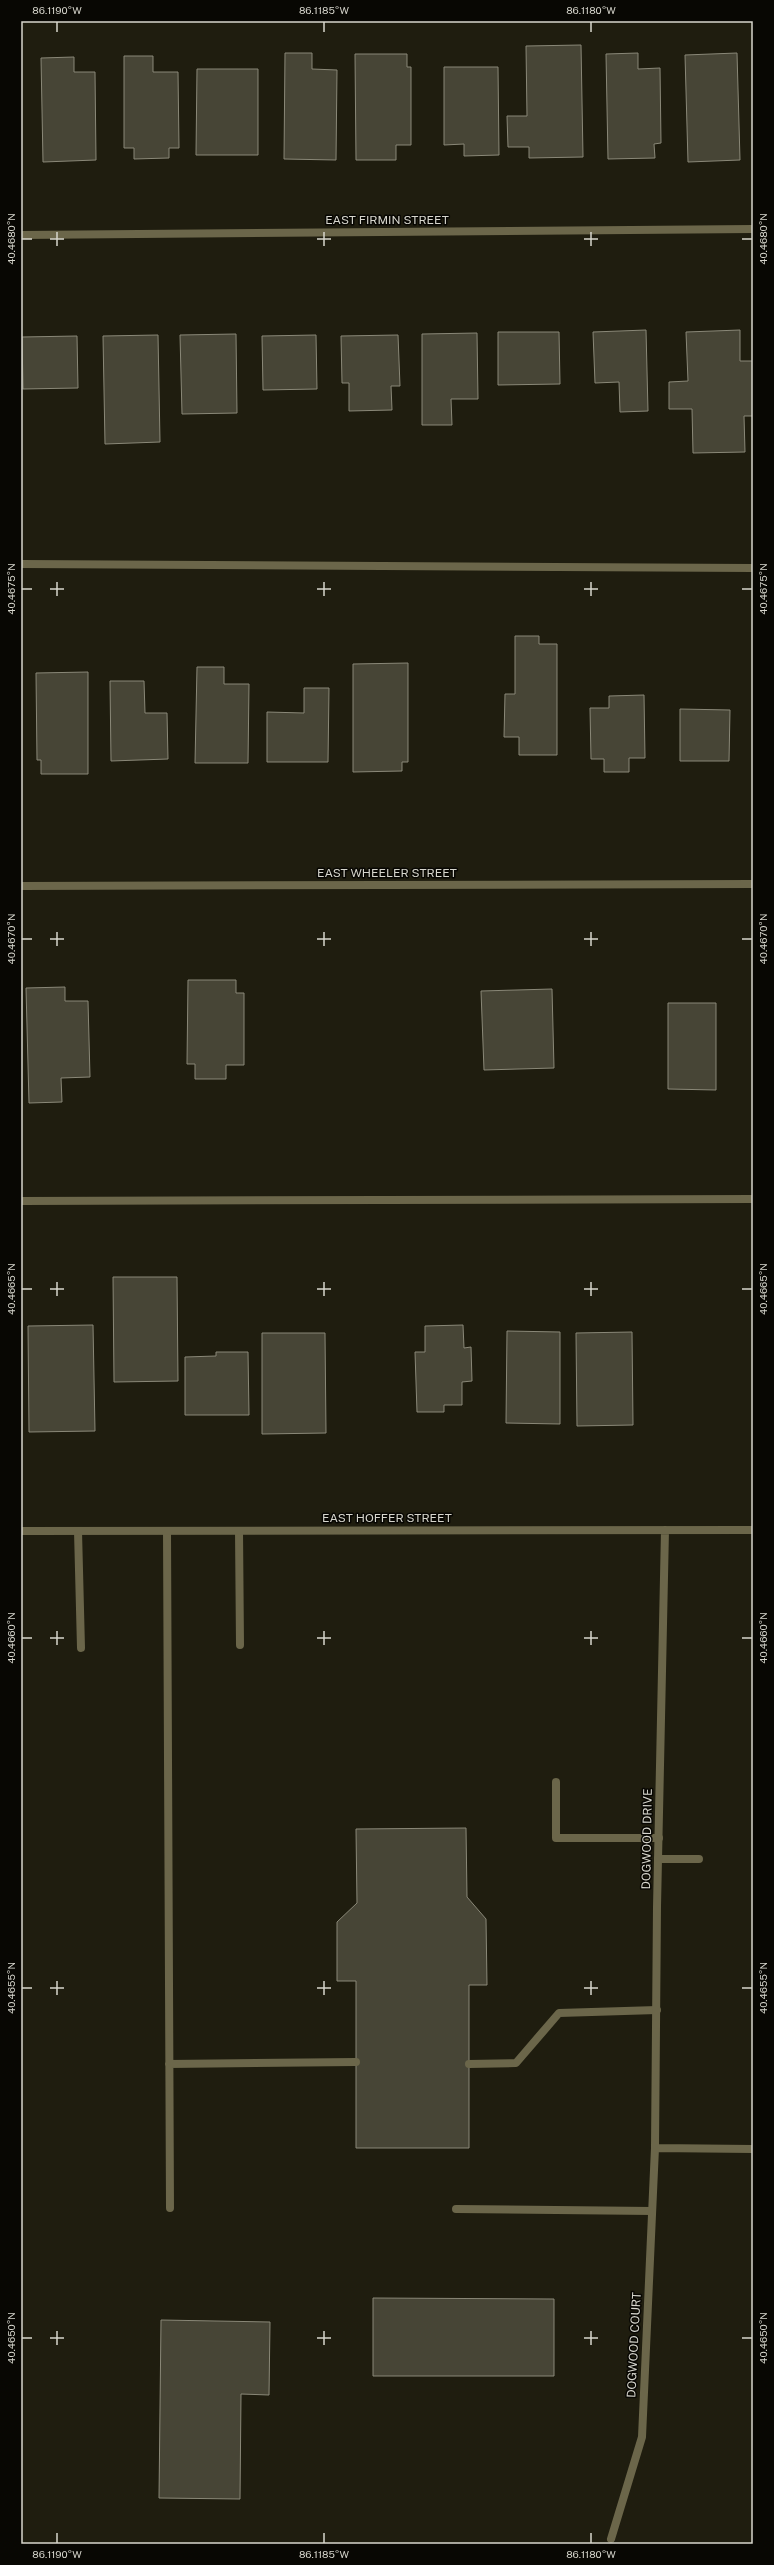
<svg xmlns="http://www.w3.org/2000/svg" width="774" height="2565" font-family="'Public Sans',sans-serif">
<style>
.building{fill:#474536;stroke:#8a8878}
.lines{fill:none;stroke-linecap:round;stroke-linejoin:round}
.service{stroke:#6b664a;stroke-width:8}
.minor{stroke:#6b664a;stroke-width:8}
.ticks{fill:none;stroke:#d7d6cd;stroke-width:1.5}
.labels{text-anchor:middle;stroke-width:3;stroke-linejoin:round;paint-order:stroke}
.street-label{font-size:12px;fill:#d7d6cd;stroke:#080703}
.neatline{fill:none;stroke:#d7d6cd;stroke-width:1.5}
.ticks-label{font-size:10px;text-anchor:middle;fill:#d7d6cd}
</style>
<rect width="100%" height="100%" fill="#1f1d0f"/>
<path class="building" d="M 581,45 L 583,157 L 529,158 L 529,147 L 508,147 L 507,116 L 527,116 L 526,46 Z
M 285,53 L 312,53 L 312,69 L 337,70 L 336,160 L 284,159 Z
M 638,53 L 638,69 L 660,68 L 661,143 L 654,144 L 655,158 L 608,159 L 606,54 Z
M 737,53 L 740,160 L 688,162 L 685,55 Z
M 355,54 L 407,54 L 407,67 L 411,67 L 411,145 L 396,145 L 396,160 L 356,160 Z
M 124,56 L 153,56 L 153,72 L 178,72 L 179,148 L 169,148 L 169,158 L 134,159 L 134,148 L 124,148 Z
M 74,57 L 74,72 L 95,72 L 96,160 L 43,162 L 41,58 Z
M 444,67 L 498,67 L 499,155 L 464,156 L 464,144 L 444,145 Z
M 197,69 L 258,69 L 258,155 L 196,155 Z
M 646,330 L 648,411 L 620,412 L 619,382 L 595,383 L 593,332 Z
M 740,330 L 740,361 L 753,361 L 753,416 L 744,416 L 745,452 L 693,453 L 692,409 L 669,409 L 669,382 L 688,381 L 686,332 Z
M 498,332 L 559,332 L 560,384 L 498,385 Z
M 477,333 L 478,399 L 451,399 L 452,425 L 422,425 L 422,334 Z
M 236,334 L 237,413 L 182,414 L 180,335 Z
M 158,335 L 160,442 L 105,444 L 103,336 Z
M 316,335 L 317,389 L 263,390 L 262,336 Z
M 398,335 L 400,386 L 391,386 L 392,410 L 349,411 L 349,383 L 342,383 L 341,336 Z
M 77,336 L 78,388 L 23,389 L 22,337 Z
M 515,636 L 539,636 L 539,644 L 557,644 L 557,755 L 519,755 L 519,737 L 504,737 L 505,694 L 515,694 Z
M 408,663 L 408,762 L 402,762 L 402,771 L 353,772 L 353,664 Z
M 197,667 L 224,667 L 224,684 L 249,684 L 248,763 L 195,763 Z
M 88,672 L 88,774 L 41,774 L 41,760 L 37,760 L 36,673 Z
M 110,681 L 144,681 L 145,713 L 167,713 L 168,759 L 111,761 Z
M 304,688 L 329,688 L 328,762 L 267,762 L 267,712 L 304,713 Z
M 644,695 L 645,758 L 629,758 L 629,772 L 604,772 L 604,759 L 591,759 L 590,708 L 609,708 L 609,696 Z
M 680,709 L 730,710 L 729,761 L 680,761 Z
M 188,980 L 236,980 L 236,993 L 244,993 L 244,1065 L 226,1065 L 226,1079 L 195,1079 L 195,1064 L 187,1064 Z
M 65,987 L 65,1001 L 88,1001 L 90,1077 L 61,1078 L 62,1102 L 29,1103 L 26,988 Z
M 552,989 L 554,1068 L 484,1070 L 481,991 Z
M 668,1003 L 716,1003 L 716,1090 L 668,1089 Z
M 113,1277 L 177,1277 L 178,1381 L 114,1382 Z
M 93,1325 L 95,1431 L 29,1432 L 28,1326 Z
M 463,1325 L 464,1348 L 471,1347 L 472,1381 L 462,1382 L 462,1405 L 444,1405 L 444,1412 L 417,1412 L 415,1352 L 425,1352 L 425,1326 Z
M 507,1331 L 560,1332 L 560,1424 L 506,1423 Z
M 632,1332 L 633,1425 L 577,1426 L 576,1333 Z
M 262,1333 L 325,1333 L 326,1433 L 262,1434 Z
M 216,1352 L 248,1352 L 249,1415 L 185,1415 L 185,1357 L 216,1356 Z
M 466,1828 L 467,1897 L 486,1919 L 487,1985 L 469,1985 L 469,2148 L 356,2148 L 356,1981 L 337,1981 L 337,1922 L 357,1903 L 356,1829 Z
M 373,2298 L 554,2299 L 554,2376 L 373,2376 Z
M 161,2320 L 270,2322 L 269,2395 L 241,2394 L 240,2499 L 159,2498 Z"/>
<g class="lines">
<path class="service" d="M 21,564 L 753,568
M 21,1201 L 753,1199
M 78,1531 L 81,1648
M 167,1531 L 170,2208
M 239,1531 L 240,1645
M 556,1782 L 556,1838 L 659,1838
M 658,1859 L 699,1859
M 169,2064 L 356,2062
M 469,2064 L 516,2063 L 559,2013 L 657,2010
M 456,2209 L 652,2211"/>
<path class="minor" d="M 21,235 L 753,229
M 21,886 L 753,884
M 21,1531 L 753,1530
M 655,2148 L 753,2149
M 611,2539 L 642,2437 L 655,2148 L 657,1907 L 665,1530"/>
</g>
<path class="ticks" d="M 57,22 L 57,32M 324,22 L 324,32M 591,22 L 591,32M 57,232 L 57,246M 324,232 L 324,246M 591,232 L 591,246M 22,239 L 32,239M 50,239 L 64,239M 317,239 L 331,239M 584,239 L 598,239M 742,239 L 752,239M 57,582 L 57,596M 324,582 L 324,596M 591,582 L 591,596M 22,589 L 32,589M 50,589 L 64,589M 317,589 L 331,589M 584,589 L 598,589M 742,589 L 752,589M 57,932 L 57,946M 324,932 L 324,946M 591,932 L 591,946M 22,939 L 32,939M 50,939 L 64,939M 317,939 L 331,939M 584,939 L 598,939M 742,939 L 752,939M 57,1282 L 57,1296M 324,1282 L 324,1296M 591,1282 L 591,1296M 22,1289 L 32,1289M 50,1289 L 64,1289M 317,1289 L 331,1289M 584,1289 L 598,1289M 742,1289 L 752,1289M 57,1631 L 57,1645M 324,1631 L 324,1645M 591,1631 L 591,1645M 22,1638 L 32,1638M 50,1638 L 64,1638M 317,1638 L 331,1638M 584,1638 L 598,1638M 742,1638 L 752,1638M 57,1981 L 57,1995M 324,1981 L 324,1995M 591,1981 L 591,1995M 22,1988 L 32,1988M 50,1988 L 64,1988M 317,1988 L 331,1988M 584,1988 L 598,1988M 742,1988 L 752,1988M 57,2331 L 57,2345M 324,2331 L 324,2345M 591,2331 L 591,2345M 22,2338 L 32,2338M 50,2338 L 64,2338M 317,2338 L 331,2338M 584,2338 L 598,2338M 742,2338 L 752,2338M 57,2533 L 57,2543M 324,2533 L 324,2543M 591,2533 L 591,2543"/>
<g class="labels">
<g class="street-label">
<text x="387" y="224">EAST FIRMIN STREET</text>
<text x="387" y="877">EAST WHEELER STREET</text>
<text x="387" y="1522">EAST HOFFER STREET</text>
<text transform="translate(647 1839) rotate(-89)" y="4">DOGWOOD DRIVE</text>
<text transform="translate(634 2345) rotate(-87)" y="4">DOGWOOD COURT</text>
</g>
</g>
<rect width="774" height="2565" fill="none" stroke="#080703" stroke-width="44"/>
<rect x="22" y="22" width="730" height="2521" class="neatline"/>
<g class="ticks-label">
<text x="57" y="14">86.1190°W</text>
<text x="324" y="14">86.1185°W</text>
<text x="591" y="14">86.1180°W</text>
<text transform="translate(11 239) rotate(-90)" y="4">40.4680°N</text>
<text transform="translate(763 239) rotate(-90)" y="4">40.4680°N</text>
<text transform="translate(11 589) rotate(-90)" y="4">40.4675°N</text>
<text transform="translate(763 589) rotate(-90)" y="4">40.4675°N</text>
<text transform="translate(11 939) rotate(-90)" y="4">40.4670°N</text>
<text transform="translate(763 939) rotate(-90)" y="4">40.4670°N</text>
<text transform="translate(11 1289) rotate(-90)" y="4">40.4665°N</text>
<text transform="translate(763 1289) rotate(-90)" y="4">40.4665°N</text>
<text transform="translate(11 1638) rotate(-90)" y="4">40.4660°N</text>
<text transform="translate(763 1638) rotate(-90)" y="4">40.4660°N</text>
<text transform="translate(11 1988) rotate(-90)" y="4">40.4655°N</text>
<text transform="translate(763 1988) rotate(-90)" y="4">40.4655°N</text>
<text transform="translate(11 2338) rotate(-90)" y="4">40.4650°N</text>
<text transform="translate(763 2338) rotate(-90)" y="4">40.4650°N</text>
<text x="57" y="2558">86.1190°W</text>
<text x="324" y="2558">86.1185°W</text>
<text x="591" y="2558">86.1180°W</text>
</g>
</svg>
